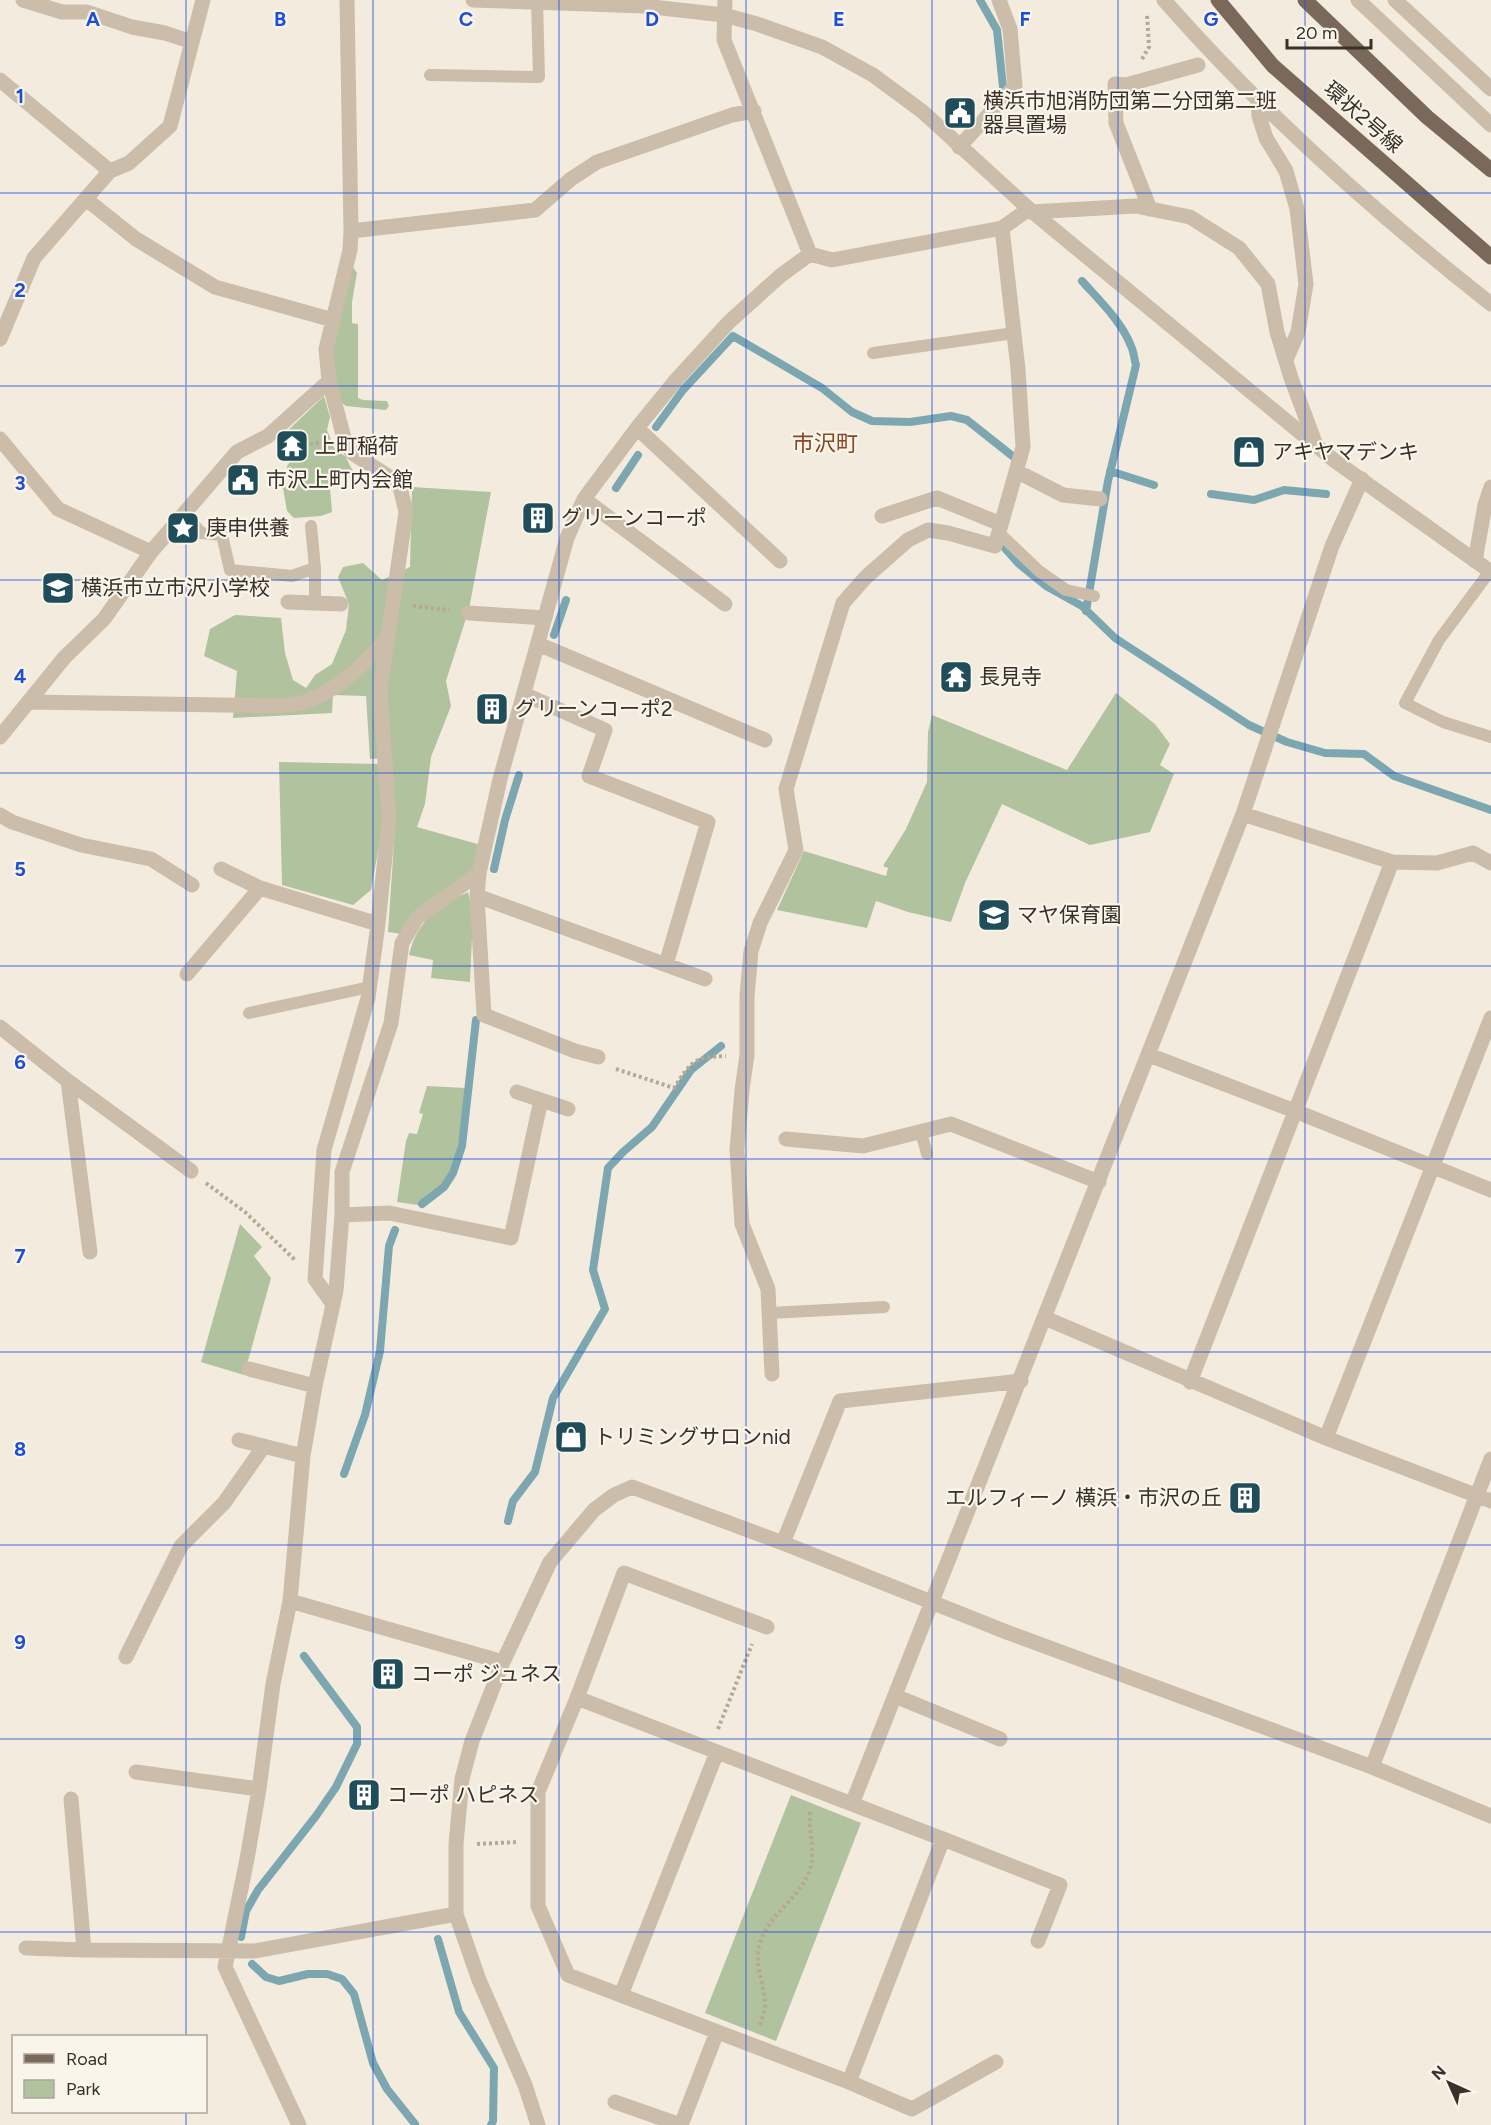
<svg xmlns="http://www.w3.org/2000/svg" width="1491" height="2125" font-family="Figtree,'Noto Sans JP',sans-serif">
<style>
.green{fill:#b1c29e}
.lines{fill:none;stroke-linecap:round;stroke-linejoin:round}
.stream{stroke:#7da7b0;stroke-width:8}
.path{stroke:#b7a894;stroke-width:4;stroke-dasharray:3 3;stroke-linecap:butt}
.service{stroke:#cbbdaa;stroke-width:12}
.pedestrian{stroke:#cbbdaa;stroke-width:15}
.minor{stroke:#cbbdaa;stroke-width:15}
.tertiary{stroke:#cbbdaa;stroke-width:15}
.primary{stroke:#7a695b;stroke-width:15}
.grid{fill:none;stroke:#1d4ed8;stroke-width:1.5;stroke-opacity:0.55}
.labels{text-anchor:middle;stroke-width:4.5;stroke-linejoin:round;paint-order:stroke}
.poi-label{font-size:21px;fill:#383029;stroke:#faf5eb;text-anchor:start}
.street-label{font-size:21px;fill:#383029;stroke:#faf5eb}
.neighbourhood-label{font-size:22px;fill:#884822;stroke:#faf5eb}
.grid-label{font-size:20px;text-anchor:middle;font-weight:bold;fill:#1d4ed8;stroke:#faf5eb;stroke-width:4.5;stroke-linejoin:round;paint-order:stroke}
</style>
<rect width="100%" height="100%" fill="#f3ecde"/>
<path class="green" d="M 353,267 L 357,273 L 352,302 L 352,323 L 358,324 L 358,398 L 363,400 L 387,401 L 389,406 L 386,410 L 346,406 L 341,402 L 333,370 L 333,343 Z
M 324,396 L 330,417 L 327,430 L 335,450 L 345,456 L 354,473 L 329,476 L 332,512 L 321,516 L 294,518 L 287,511 L 283,488 L 290,485 L 287,466 L 292,459 L 307,452 L 303,433 L 282,436 Z
M 412,487 L 491,492 L 469,609 L 446,681 L 451,706 L 431,757 L 425,804 L 417,827 L 481,845 L 470,877 L 402,934 L 388,932 L 395,828 L 391,758 L 370,759 L 366,696 L 333,695 L 332,713 L 233,718 L 237,671 L 204,656 L 210,629 L 235,615 L 281,618 L 285,653 L 293,680 L 306,688 L 315,675 L 332,664 L 346,630 L 349,604 L 338,577 L 343,567 L 363,563 L 382,580 L 410,567 Z
M 1116,693 L 1155,724 L 1170,744 L 1160,765 L 1174,774 L 1150,832 L 1090,845 L 1002,804 L 965,883 L 951,922 L 908,912 L 876,901 L 867,928 L 777,910 L 804,851 L 886,876 L 888,868 L 883,866 L 906,829 L 927,782 L 928,732 L 932,715 L 1067,770 Z
M 279,762 L 380,764 L 383,824 L 371,890 L 353,905 L 282,885 Z
M 468,892 L 473,914 L 470,982 L 431,978 L 433,960 L 409,955 C 417,921 438,906 468,892 Z
M 427,1086 L 465,1088 C 463,1115 460,1166 440,1187 C 434,1193 426,1199 418,1205 L 397,1202 L 406,1141 L 409,1133 L 417,1134 L 423,1114 L 419,1113 Z
M 240,1224 L 262,1247 L 254,1256 L 271,1278 L 244,1375 L 201,1362 Z
M 791,1795 L 861,1823 L 776,2041 L 705,2013 Z"/>
<g class="lines">
<path class="stream" d="M 980,0 L 997,30 L 1003,87
M 1082,281 C 1099,300 1122,322 1131,346 C 1134,352 1134,359 1136,365 L 1108,481 L 1086,611
M 656,427 L 683,390 L 733,336 L 822,388 L 852,412 L 872,421 L 910,422 L 951,416 L 967,420 L 1020,462
M 1110,471 L 1154,485
M 616,488 L 638,455
M 1211,494 L 1254,500 L 1284,490 L 1326,494
M 1004,547 L 1019,564 L 1046,586 L 1082,606 L 1115,638 L 1249,725 L 1287,742 L 1325,753 L 1364,754 L 1394,776 L 1491,810
M 554,635 L 566,600
M 494,869 L 505,820 L 519,775
M 422,1204 L 444,1187 L 453,1173 L 462,1146 L 476,1020
M 344,1474 L 365,1415 L 380,1351 L 389,1246 L 395,1230
M 508,1521 L 513,1501 L 535,1472 L 553,1398 L 605,1309 L 593,1270 L 608,1168 L 623,1152 L 652,1127 L 691,1070 L 721,1046
M 241,1937 L 246,1911 L 258,1890 L 316,1816 L 336,1787 L 357,1744 L 357,1727 L 304,1656
M 438,1939 L 459,2012 L 494,2068 L 493,2121 L 491,2125
M 252,1964 L 266,1977 L 279,1981 L 308,1974 L 327,1974 L 342,1979 L 354,1994 L 373,2063 L 387,2089 L 415,2124"/>
<path class="path" d="M 1142,59 L 1149,47 L 1147,14
M 304,445 L 324,442
M 413,606 L 450,610
M 616,1069 L 674,1088 C 692,1061 693,1057 726,1056
M 206,1183 L 245,1212 L 295,1260
M 718,1729 L 752,1644
M 477,1844 L 518,1842
M 760,2025 C 762,2019 764,2013 765,2007 C 766,1987 754,1967 759,1947 C 766,1914 803,1898 811,1866 C 815,1848 808,1829 810,1810"/>
<path class="service" d="M 430,75 L 539,77 L 537,2
M 873,353 L 1014,333
M 184,513 L 201,533
M 999,533 L 1039,571 L 1066,590 L 1094,596
M 166,534 L 201,533 L 222,535 L 230,570 L 292,576 L 315,568 L 311,526
M 1490,571 L 1439,640 L 1405,703 L 1443,722 L 1491,737
M 315,603 L 315,568
M 249,1013 L 370,987
M 921,1132 L 927,1154
M 770,1313 L 884,1307"/>
<path class="pedestrian" d="M 1164,0 C 1263,113 1374,212 1491,304
M 1358,0 L 1491,125
M 1258,101 L 1259,116 L 1266,138 L 1286,171 L 1297,209 L 1306,284 L 1298,332 L 1286,360
M 288,602 L 341,604
M 469,613 L 545,618"/>
<path class="minor" d="M 23,0 L 62,12 L 87,12 L 132,27 L 165,33 L 192,42
M 725,0 L 724,40 L 810,254
M 1395,0 L 1491,89
M 0,80 L 110,171 L 34,258 L 0,339
M 959,147 L 1015,86 L 1010,29 L 999,0
M 110,171 L 129,163 L 170,126 L 203,0
M 86,199 L 136,239 L 215,287 L 333,320
M 1150,209 L 1116,123 L 1115,84 L 1126,85 L 1198,65
M 1031,212 L 1136,206 L 1190,217 L 1239,248 L 1268,284 L 1277,332 L 1291,378 L 1316,445
M 351,231 L 535,210 L 571,179 L 597,162 L 732,115 L 754,111
M 329,381 L 344,438 L 352,453 L 399,483 L 406,512 L 380,690 L 389,819 L 378,924
M 637,428 L 780,561
M 0,439 L 58,509 L 151,552
M 1016,471 L 1063,495 L 1100,499
M 584,499 L 725,604
M 882,516 L 937,498 L 1001,524
M 1475,561 L 1485,505 L 1491,487
M 538,644 L 765,740
M 524,694 L 605,730 L 589,776 L 708,822 L 666,964
M 29,702 L 282,706 C 291,704 302,704 310,700 C 341,688 366,662 388,637
M 0,737 L 64,658 L 104,619 L 151,552 L 237,452 L 268,436 L 329,381 L 326,349 L 350,250 L 351,231 L 347,0
M 1243,814 L 1392,862 L 1437,863 L 1473,853 L 1491,863
M 0,815 L 12,822 L 81,845 L 151,859 L 192,885
M 221,869 L 260,888 L 378,924 L 368,998 L 324,1150 L 315,1279 L 333,1304
M 477,896 L 705,979
M 187,974 L 260,888
M 0,1027 L 68,1081 L 191,1171
M 1149,1055 L 1295,1111 L 1491,1190
M 598,1057 L 575,1051 L 484,1015 L 477,896 L 479,873 L 500,779 L 567,538 L 584,499 L 637,428 L 676,380 L 729,322 L 780,276 L 810,254 L 832,260 L 1002,228 L 1029,209
M 68,1081 L 90,1252
M 517,1092 L 568,1109
M 786,1139 L 863,1146 L 951,1124 L 1099,1182
M 342,1215 L 389,1213 L 511,1238 L 541,1100
M 1045,1318 L 1326,1438 L 1491,1501
M 249,1369 L 315,1386
M 772,1374 L 768,1289 L 742,1224 L 737,1150 L 742,1090 L 747,1055 L 747,996 L 751,951 L 760,923 L 796,850 L 786,789 L 843,603 L 866,577 L 908,540 L 928,530 L 948,533 L 995,546 L 1023,447 L 1018,369 L 1002,228
M 1190,1382 L 1392,862
M 1326,1438 L 1491,1018
M 239,1440 L 303,1456
M 783,1543 L 840,1401 L 1021,1381
M 290,1601 L 503,1662
M 126,1657 L 181,1546 L 224,1503 L 264,1446
M 895,1696 L 1000,1739
M 577,1698 L 624,1573 L 767,1627
M 1372,1767 L 1491,1459
M 136,1772 L 259,1789
M 71,1799 L 84,1950
M 852,1804 L 943,1839 L 849,2082 L 568,1975 L 538,1906 L 538,1792 L 577,1698 L 852,1804 L 1243,814 L 1332,546 L 1362,479
M 943,1839 L 1060,1885 L 1038,1941
M 26,1948 L 84,1950 L 254,1951 L 456,1914
M 621,1995 L 717,1752
M 849,2082 L 912,2109 L 996,2062
M 615,2102 L 681,2125
M 299,2125 L 225,1967 L 247,1859 L 259,1789 L 273,1684 L 290,1601 L 303,1456 L 315,1386 L 336,1291 L 342,1215 L 342,1172 L 391,1023 L 402,943 L 417,918 L 479,873
M 538,2125 L 525,2085 L 479,1980 L 456,1914 L 456,1844 L 462,1779 L 472,1741 L 503,1662 L 550,1562 L 594,1510 L 614,1495 L 632,1487 L 783,1543 L 1009,1633 L 1372,1767 L 1491,1816
M 681,2125 L 717,2032"/>
<path class="tertiary" d="M 473,0 L 644,6 L 724,15 L 757,24 L 822,47 L 873,75 L 923,112 L 1029,209 L 1335,461 L 1491,572"/>
<path class="primary" d="M 1218,0 L 1273,66 L 1491,257
M 1305,0 L 1427,117 L 1491,170"/>
</g>
<path class="grid" d="M 186,0 L 186,2036M 373,0 L 373,2125M 559,0 L 559,2125M 746,0 L 746,2125M 932,0 L 932,2125M 1118,0 L 1118,2125M 1305,0 L 1305,2125M 0,193 L 1491,193M 0,386 L 1491,386M 0,580 L 1491,580M 0,773 L 1491,773M 0,966 L 1491,966M 0,1159 L 1491,1159M 0,1352 L 1491,1352M 0,1545 L 1491,1545M 0,1739 L 1491,1739M 0,1932 L 1491,1932M 186,2112 L 186,2125"/>
<defs>
<g id="civic-square" transform="scale(1.725)"><rect x="-9" y="-9" width="18" height="18" rx="4" fill="#1f4e5a" stroke="#faf5eb"/><path d="M-.6-6.5H3V-4.5H.6V-3L4-1V1h2V6H-6V1h2V-1L-.6-3ZM-1.2 2.5V6h2.4V2.5Z" fill="#fff"/></g>
<g id="temple-square" transform="scale(1.725)"><rect x="-9" y="-9" width="18" height="18" rx="4" fill="#1f4e5a" stroke="#faf5eb"/><path d="M0-6L5-2H3V0L6.5 2.5H4V6H1.5V3h-3V6H-4V2.5H-6.5L-3 0V-2H-5Z" fill="#fff"/></g>
<g id="shop-square" transform="scale(1.725)"><rect x="-9" y="-9" width="18" height="18" rx="4" fill="#1f4e5a" stroke="#faf5eb"/><path d="M-5-2.5h2.3a2.7 3.5 0 0 1 5.4 0H5L5.5 6h-11ZM-1.5-2.5h3a1.5 2.3 0 0 0-3 0Z" fill="#fff"/></g>
<g id="building-square" transform="scale(1.725)"><rect x="-9" y="-9" width="18" height="18" rx="4" fill="#1f4e5a" stroke="#faf5eb"/><path d="M-4-6H4V6H1V3H-1V6H-4ZM-2.5-4.3h1.7v1.8h-1.7ZM.8-4.3h1.7v1.8H.8ZM-2.5-1h1.7V.8h-1.7ZM.8-1h1.7V.8H.8Z" fill="#fff"/></g>
<g id="sight-square" transform="scale(1.725)"><rect x="-9" y="-9" width="18" height="18" rx="4" fill="#1f4e5a" stroke="#faf5eb"/><path d="M0-6L1.8-2.2L6-1.7L2.9 1.2L3.7 5.4L0 3.3L-3.7 5.4L-2.9 1.2L-6-1.7L-1.8-2.2Z" fill="#fff"/></g>
<g id="school-square" transform="scale(1.725)"><rect x="-9" y="-9" width="18" height="18" rx="4" fill="#1f4e5a" stroke="#faf5eb"/><path d="M0-5L7-2L0 1L-7-2ZM-4 1L0 2.5L4 1V4Q0 6-4 4Z" fill="#fff"/></g>
</defs>
<g fill-rule="evenodd">
<use href="#civic-square" x="960" y="113"/>
<use href="#temple-square" x="292" y="446"/>
<use href="#shop-square" x="1249" y="452"/>
<use href="#civic-square" x="243" y="480"/>
<use href="#building-square" x="538" y="518"/>
<use href="#sight-square" x="183" y="528"/>
<use href="#school-square" x="58" y="588"/>
<use href="#temple-square" x="956" y="677"/>
<use href="#building-square" x="492" y="709"/>
<use href="#school-square" x="994" y="915"/>
<use href="#shop-square" x="571" y="1437"/>
<use href="#building-square" x="1245" y="1498"/>
<use href="#building-square" x="388" y="1674"/>
<use href="#building-square" x="364" y="1795"/>
</g>
<g class="labels">
<g class="poi-label">
<text x="983" y="108">横浜市旭消防団第二分団第二班<tspan x="983" dy="24">器具置場</tspan></text>
<text x="315" y="453">上町稲荷</text>
<text x="1272" y="459">アキヤマデンキ</text>
<text x="266" y="487">市沢上町内会館</text>
<text x="561" y="525">グリーンコーポ</text>
<text x="206" y="535">庚申供養</text>
<text x="81" y="595">横浜市立市沢小学校</text>
<text x="979" y="684">長見寺</text>
<text x="515" y="716">グリーンコーポ2</text>
<text x="1017" y="922">マヤ保育園</text>
<text x="594" y="1444">トリミングサロンnid</text>
<text x="1222" y="1505" text-anchor="end">エルフィーノ 横浜・市沢の丘</text>
<text x="411" y="1681">コーポ ジュネス</text>
<text x="387" y="1802">コーポ ハピネス</text>
</g>
<g class="street-label">
<text transform="translate(1363 117) rotate(41)" y="7">環状2号線</text>
</g>
<g class="neighbourhood-label">
<text x="825" y="451">市沢町</text>
</g>
</g>
<g class="grid-label">
<text x="93" y="26">A</text>
<text x="280" y="26">B</text>
<text x="466" y="26">C</text>
<text x="652" y="26">D</text>
<text x="839" y="26">E</text>
<text x="1025" y="26">F</text>
<text x="1211" y="26">G</text>
<text x="20" y="103">1</text>
<text x="20" y="297">2</text>
<text x="20" y="490">3</text>
<text x="20" y="683">4</text>
<text x="20" y="876">5</text>
<text x="20" y="1069">6</text>
<text x="20" y="1263">7</text>
<text x="20" y="1456">8</text>
<text x="20" y="1649">9</text>
</g>
<rect x="12" y="2035" width="195" height="78" fill="#faf5eb" stroke="#aca69d" stroke-width="1.5"/>
<rect x="24" y="2054" width="30" height="9" fill="#7a695b" stroke="#aca69d" stroke-width="1.5"/>
<text x="66" y="2065" font-size="18" fill="#383029">Road</text>
<rect x="24" y="2080" width="30" height="18" fill="#b1c29e" stroke="#aca69d" stroke-width="1.5"/>
<text x="66" y="2095" font-size="18" fill="#383029">Park</text>
<g transform="translate(1449 2083) rotate(315)" stroke="#faf5eb" stroke-width="4.5" paint-order="stroke">
<path d="M0-4.5L10 22L0 15L-10 22Z" fill="#383029"/>
<text y="-9" font-size="16" font-weight="bold" text-anchor="middle" fill="#383029">N</text>
</g>
<path d="M1287 39v9h84v-9" fill="none" stroke="#383029" stroke-width="3"/>
<text x="1296" y="39" font-size="18" fill="#383029" stroke="#faf5eb" stroke-width="4.5" paint-order="stroke">20 m</text>
</svg>
